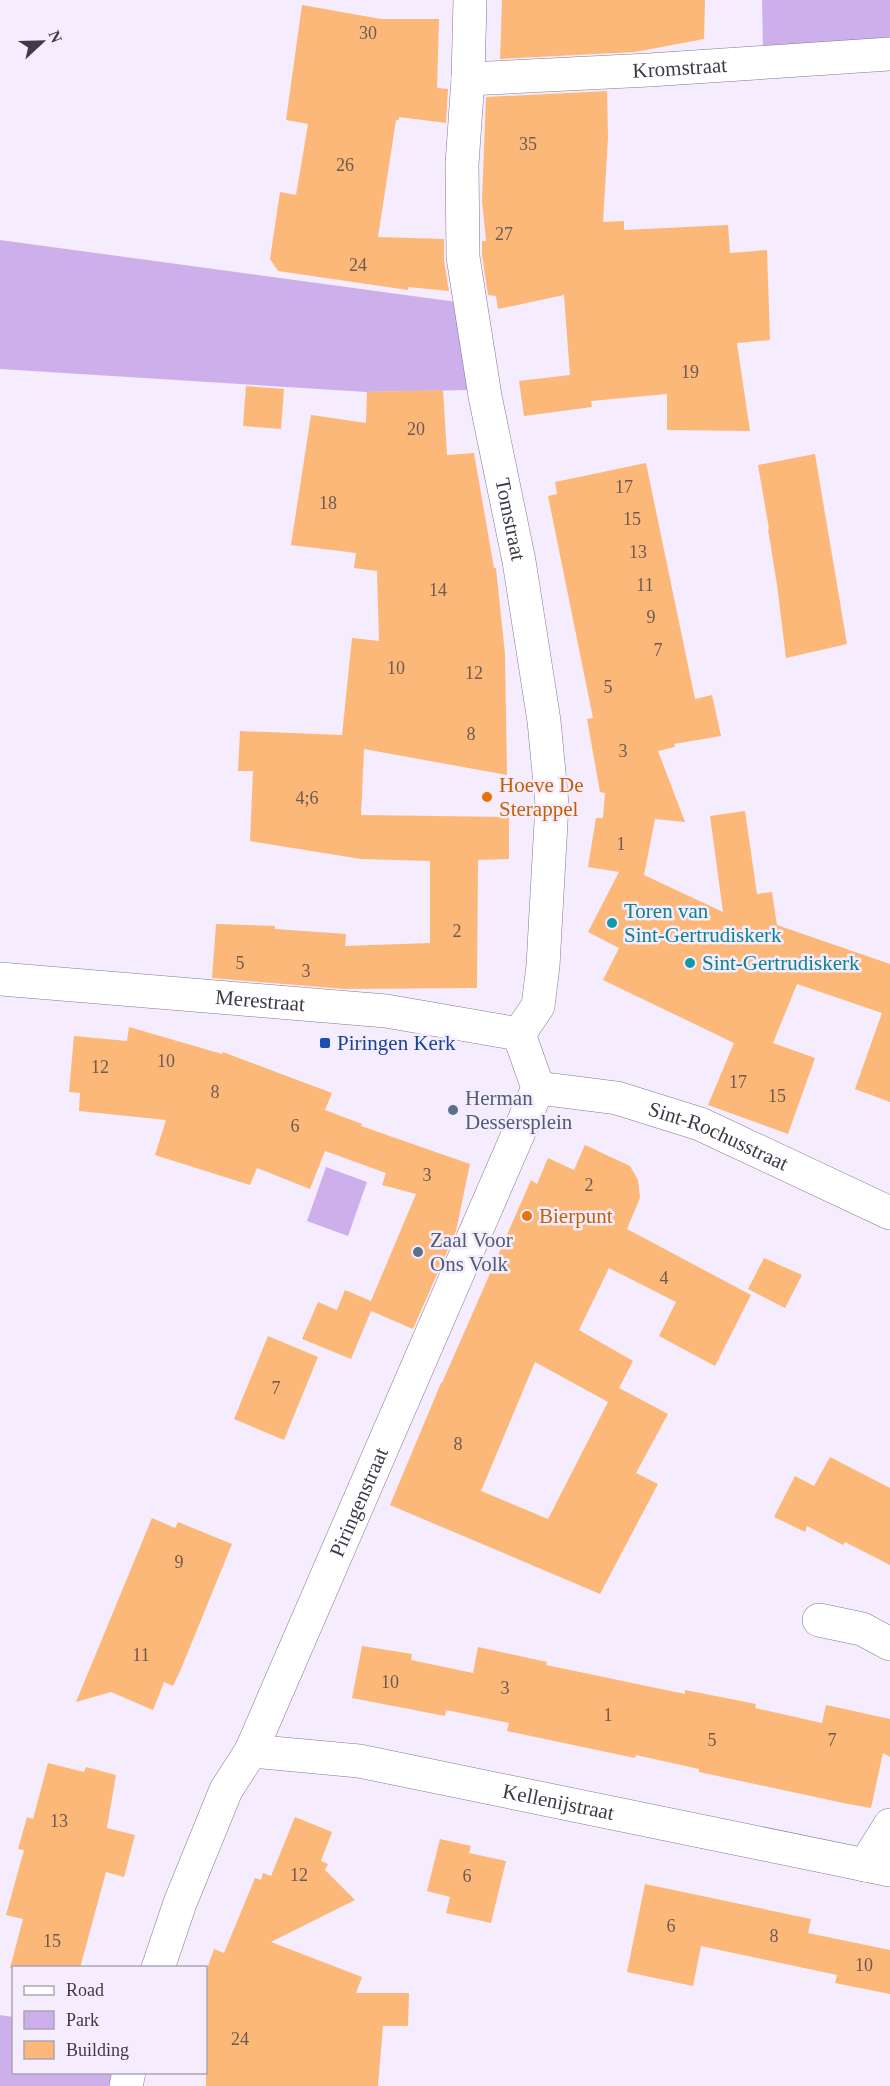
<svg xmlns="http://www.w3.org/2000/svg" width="890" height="2086" font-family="Georgia,serif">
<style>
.green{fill:#cdb0eb}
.building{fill:#fcb878;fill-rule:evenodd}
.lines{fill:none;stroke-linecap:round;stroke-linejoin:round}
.minor-casing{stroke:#857893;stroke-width:34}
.minor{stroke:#fff;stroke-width:33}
.food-dot{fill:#e8710a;stroke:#f5ecfe;stroke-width:2}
.culture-dot{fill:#0f9aa8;stroke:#f5ecfe;stroke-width:2}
.transit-dot{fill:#1a4fb4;stroke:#f5ecfe;stroke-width:2}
.service-dot{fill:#5c6f8a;stroke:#f5ecfe;stroke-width:2}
.labels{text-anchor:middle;stroke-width:5;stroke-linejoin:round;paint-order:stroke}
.number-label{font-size:18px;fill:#6e5a52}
.street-label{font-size:21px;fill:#3f3a46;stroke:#f5ecfe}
.food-label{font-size:21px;fill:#c56008;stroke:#f5ecfe;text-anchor:start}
.culture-label{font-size:21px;fill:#0d838f;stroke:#f5ecfe;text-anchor:start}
.transit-label{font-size:21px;fill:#164399;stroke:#f5ecfe;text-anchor:start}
.service-label{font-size:21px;fill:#4e5e75;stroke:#f5ecfe;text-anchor:start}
</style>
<rect width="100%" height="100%" fill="#f5ecfe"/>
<path class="green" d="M 762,0 L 890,0 L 890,39 L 763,49 Z
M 0,240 L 457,302 L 471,390 L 367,392 L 0,369 Z
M 326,1167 L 367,1182 L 348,1236 L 307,1221 Z
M 0,2015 L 13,2017 L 14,2072 L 116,2073 L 112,2086 L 0,2086 Z"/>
<path class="building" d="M 502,0 L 705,0 L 704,39 L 635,52 L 500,59 Z
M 302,5 L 381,19 L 439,19 L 437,88 L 448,89 L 446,123 L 399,117 L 399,120 L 396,120 L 378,237 L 444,239 L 444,260 L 449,291 L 408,287 L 408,290 L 278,271 L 270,259 L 280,192 L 296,195 L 308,124 L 286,120 Z
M 607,91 L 608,137 L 603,222 L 624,221 L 624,230 L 728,225 L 730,253 L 767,250 L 770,340 L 737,343 L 750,431 L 667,430 L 667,394 L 591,401 L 592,407 L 524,416 L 519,381 L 570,375 L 564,295 L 498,309 L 496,296 L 488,295 L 482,255 L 482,241 L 486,241 L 482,201 L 486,97 Z
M 246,386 L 284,389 L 281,429 L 243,426 Z
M 443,390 L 447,455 L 474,453 L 494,568 L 496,568 L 505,654 L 507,775 L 364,749 L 361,815 L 509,817 L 509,859 L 478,860 L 477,988 L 344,989 L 212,978 L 216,924 L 275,926 L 275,929 L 346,934 L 345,946 L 430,943 L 430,861 L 361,859 L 250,841 L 253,771 L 238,771 L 240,731 L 342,735 L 352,638 L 379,641 L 377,571 L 354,568 L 356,553 L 291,545 L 311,415 L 366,423 L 367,392 Z
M 815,454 L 847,644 L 786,658 L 777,585 L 768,529 L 769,529 L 758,465 Z
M 646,463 L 695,699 L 712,695 L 721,736 L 674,744 L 675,747 L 658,751 L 685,822 L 655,819 L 644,875 L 723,912 L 710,816 L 745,811 L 757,894 L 772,892 L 777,925 L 890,964 L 890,1102 L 855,1089 L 882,1013 L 797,984 L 773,1043 L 815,1058 L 788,1134 L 708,1105 L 734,1043 L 603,980 L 619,948 L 588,932 L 619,872 L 588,867 L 596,818 L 603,818 L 605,793 L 600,792 L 587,719 L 593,718 L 548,496 L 557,494 L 555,482 Z
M 129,1027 L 222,1054 L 223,1052 L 332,1093 L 325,1110 L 362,1124 L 361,1126 L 470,1164 L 456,1231 L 413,1329 L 371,1311 L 351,1359 L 302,1339 L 318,1302 L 337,1310 L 345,1290 L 371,1301 L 416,1194 L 382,1185 L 386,1173 L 325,1151 L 310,1189 L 257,1168 L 250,1185 L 155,1155 L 166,1120 L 79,1111 L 80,1093 L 69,1092 L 74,1036 L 127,1041 Z
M 585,1145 L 630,1166 L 638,1180 L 640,1198 L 627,1229 L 751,1295 L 715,1366 L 659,1336 L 676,1302 L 609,1268 L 579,1330 L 633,1361 L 619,1388 L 668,1414 L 636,1473 L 658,1484 L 600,1594 L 390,1505 L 441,1383 L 442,1383 L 531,1180 L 537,1184 L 548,1158 L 574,1170 ZM 535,1362 L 608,1402 L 548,1519 L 481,1491 Z
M 764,1258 L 802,1275 L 785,1308 L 748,1289 Z
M 268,1336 L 318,1357 L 284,1440 L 234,1419 Z
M 830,1457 L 890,1488 L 890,1565 L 845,1542 L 843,1545 L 807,1526 L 805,1532 L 774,1517 L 795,1476 L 814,1486 Z
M 152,1518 L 175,1528 L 178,1522 L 232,1544 L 181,1669 L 173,1686 L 164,1682 L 153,1710 L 111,1692 L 76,1702 Z
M 362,1646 L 412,1654 L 411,1660 L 473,1673 L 478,1647 L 547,1662 L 546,1665 L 685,1694 L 685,1690 L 756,1704 L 755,1708 L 822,1723 L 826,1705 L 890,1719 L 890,1757 L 883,1753 L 871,1808 L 848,1804 L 699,1772 L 699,1769 L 636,1755 L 635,1758 L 507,1731 L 509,1723 L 446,1710 L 445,1716 L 352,1698 Z
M 48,1763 L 84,1772 L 86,1767 L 116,1775 L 107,1828 L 135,1835 L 124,1877 L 106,1872 L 80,1968 L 10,1968 L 23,1919 L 6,1915 L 24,1850 L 18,1849 L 27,1817 L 33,1819 Z
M 295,1817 L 332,1832 L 321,1861 L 328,1864 L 325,1870 L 355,1900 L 271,1942 L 362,1977 L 356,1993 L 409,1993 L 408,2026 L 383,2026 L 378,2086 L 206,2086 L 206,1972 L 214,1949 L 224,1953 L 255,1878 L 261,1880 L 263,1873 L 271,1876 Z
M 440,1839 L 471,1846 L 469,1853 L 506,1861 L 491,1923 L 446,1913 L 450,1897 L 427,1891 Z
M 645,1884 L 811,1919 L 808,1933 L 890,1950 L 890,1994 L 835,1983 L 837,1975 L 701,1946 L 693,1986 L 627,1972 Z"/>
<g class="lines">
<g class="minor-casing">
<g id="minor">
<path id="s1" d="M 470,0 L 468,79 L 462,164 L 463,257 L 485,396 L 519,561 L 544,721 L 552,804 L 543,966 L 538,1006 L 519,1034"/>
<path id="s2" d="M 468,79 L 649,70 L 890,54"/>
<path id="s3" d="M 0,979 L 386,1011 L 519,1034"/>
<path id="s4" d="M 538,1088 L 617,1098 L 700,1124 L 890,1213"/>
<path d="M 819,1620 L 862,1629 L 890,1644"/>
<path id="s5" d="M 251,1751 L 359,1761 L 890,1870"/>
<path d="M 865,1865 L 890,1825"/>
<path id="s6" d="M 158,1968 L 180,1903 L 226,1790 L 251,1751 L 538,1088 L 519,1034"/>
<path d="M 126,2086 L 129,2072"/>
</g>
</g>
<use href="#minor" class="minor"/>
</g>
<g class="food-dot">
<circle cx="487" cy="797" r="6"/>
<circle cx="527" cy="1216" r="6"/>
</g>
<g class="culture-dot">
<circle cx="612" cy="923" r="6"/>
<circle cx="690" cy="963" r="6"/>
</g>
<rect class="transit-dot" x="319" y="1037" width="12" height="12" rx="3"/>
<g class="service-dot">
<circle cx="453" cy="1110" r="6"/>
<circle cx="418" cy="1252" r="6"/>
</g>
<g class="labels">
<g class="number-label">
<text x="368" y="39">30</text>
<text x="528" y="150">35</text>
<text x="345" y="171">26</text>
<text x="504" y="240">27</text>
<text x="358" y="271">24</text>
<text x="690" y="378">19</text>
<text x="416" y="435">20</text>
<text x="624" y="493">17</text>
<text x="328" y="509">18</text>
<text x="632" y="525">15</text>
<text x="638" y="558">13</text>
<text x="645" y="591">11</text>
<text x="438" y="596">14</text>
<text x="651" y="623">9</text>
<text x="658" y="656">7</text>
<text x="396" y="674">10</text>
<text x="474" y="679">12</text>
<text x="608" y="693">5</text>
<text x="471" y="740">8</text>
<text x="623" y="757">3</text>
<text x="307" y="804">4;6</text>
<text x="621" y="850">1</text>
<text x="457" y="937">2</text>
<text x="240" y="969">5</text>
<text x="306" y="977">3</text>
<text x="166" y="1067">10</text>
<text x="100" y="1073">12</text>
<text x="738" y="1088">17</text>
<text x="215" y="1098">8</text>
<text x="777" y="1102">15</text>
<text x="295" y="1132">6</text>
<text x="427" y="1181">3</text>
<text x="589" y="1191">2</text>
<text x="664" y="1284">4</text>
<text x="276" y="1394">7</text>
<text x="458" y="1450">8</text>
<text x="179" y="1568">9</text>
<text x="141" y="1661">11</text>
<text x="390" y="1688">10</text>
<text x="505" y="1694">3</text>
<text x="608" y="1721">1</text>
<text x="712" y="1746">5</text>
<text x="832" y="1746">7</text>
<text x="59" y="1827">13</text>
<text x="299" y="1881">12</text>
<text x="467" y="1882">6</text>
<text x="671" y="1932">6</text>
<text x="774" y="1942">8</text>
<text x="52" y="1947">15</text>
<text x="864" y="1971">10</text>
<text x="240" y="2045">24</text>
</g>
<g class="street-label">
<text dy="7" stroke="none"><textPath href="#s2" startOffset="212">Kromstraat</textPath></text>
<text dy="7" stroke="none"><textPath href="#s1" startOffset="524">Tomstraat</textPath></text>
<text dy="7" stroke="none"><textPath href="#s3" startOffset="261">Merestraat</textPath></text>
<text dy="7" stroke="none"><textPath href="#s4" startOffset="188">Sint-Rochusstraat</textPath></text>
<text dy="7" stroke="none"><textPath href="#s6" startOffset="508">Piringenstraat</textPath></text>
<text dy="7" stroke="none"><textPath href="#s5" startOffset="312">Kellenijstraat</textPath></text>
</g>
<g class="food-label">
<text x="499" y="792">Hoeve De<tspan x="499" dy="24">Sterappel</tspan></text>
<text x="539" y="1223">Bierpunt</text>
</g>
<g class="culture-label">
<text x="624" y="918">Toren van<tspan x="624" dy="24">Sint-Gertrudiskerk</tspan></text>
<text x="702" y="970">Sint-Gertrudiskerk</text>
</g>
<g class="transit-label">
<text x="337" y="1050">Piringen Kerk</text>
</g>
<g class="service-label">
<text x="465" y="1105">Herman<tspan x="465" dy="24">Dessersplein</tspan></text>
<text x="430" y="1247">Zaal Voor<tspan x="430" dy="24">Ons Volk</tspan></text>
</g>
</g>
<rect x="12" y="1966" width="195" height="108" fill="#f5ecfe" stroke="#aca5b4" stroke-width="1.5"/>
<rect x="24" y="1986" width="30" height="9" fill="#ffffff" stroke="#aca5b4" stroke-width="1.5"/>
<text x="66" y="1996" font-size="18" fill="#3f3a46">Road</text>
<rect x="24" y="2011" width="30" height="18" fill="#cdb0eb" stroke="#aca5b4" stroke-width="1.5"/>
<text x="66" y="2026" font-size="18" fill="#3f3a46">Park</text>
<rect x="24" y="2041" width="30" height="18" fill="#fcb878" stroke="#aca5b4" stroke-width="1.5"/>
<text x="66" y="2056" font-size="18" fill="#3f3a46">Building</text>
<g transform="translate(42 42) rotate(68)" stroke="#f5ecfe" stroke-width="4.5" paint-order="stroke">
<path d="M0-4.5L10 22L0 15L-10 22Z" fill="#3f3a46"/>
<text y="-9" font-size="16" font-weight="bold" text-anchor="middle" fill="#3f3a46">N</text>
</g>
</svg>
